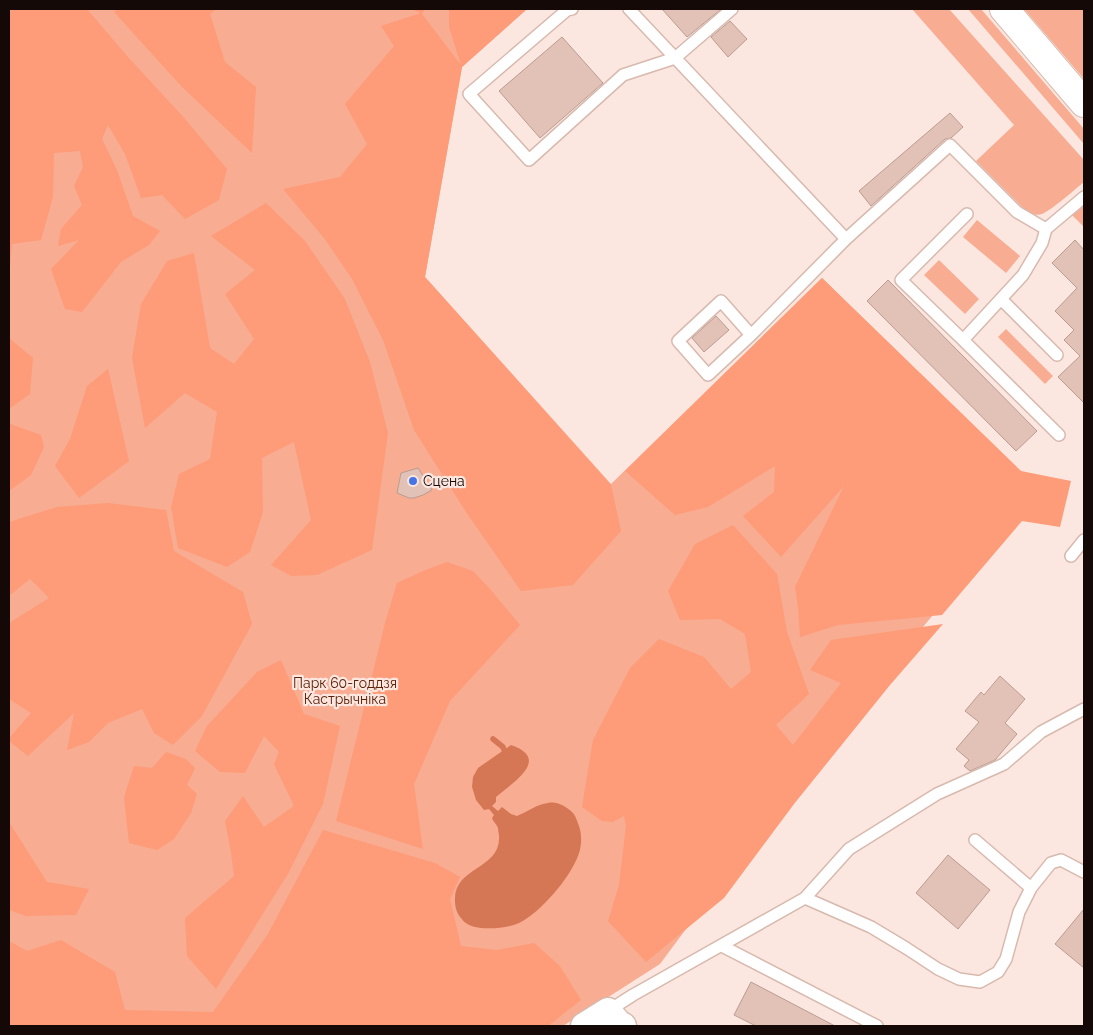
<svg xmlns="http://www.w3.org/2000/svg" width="1093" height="1035" font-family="Raleway,sans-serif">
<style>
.green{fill:#f8ac91}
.forest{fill:#fe9b78}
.water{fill:#d57654}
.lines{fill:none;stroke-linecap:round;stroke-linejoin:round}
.stream{stroke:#d57654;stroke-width:5.5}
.building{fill:#e2c2b7;stroke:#ba9c91}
.service-casing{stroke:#d8b9ae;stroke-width:14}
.tertiary-casing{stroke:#d8b9ae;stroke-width:29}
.secondary-casing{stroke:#d8b9ae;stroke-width:30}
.service{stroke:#fff;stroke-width:11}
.tertiary{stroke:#fff;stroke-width:26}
.secondary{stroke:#fff;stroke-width:28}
.poi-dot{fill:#4674e6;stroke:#fbe7e0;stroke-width:2}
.labels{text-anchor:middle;stroke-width:4.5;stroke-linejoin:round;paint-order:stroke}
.poi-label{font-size:14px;fill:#140906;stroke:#fbe7e0;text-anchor:start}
.park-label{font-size:14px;fill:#5c2007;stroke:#fbe7e0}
</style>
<rect width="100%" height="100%" fill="#fbe7e0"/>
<path class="green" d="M 9,9 L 527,9 L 462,67 L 425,277 L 611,484 L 822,278 L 1038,488 L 802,773 L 660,964 L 563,1026 L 9,1026 Z
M 912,9 L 949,9 L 1084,160 L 1084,182 C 1073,191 1053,209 1042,214 C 1036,216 1031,214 1026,211 L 976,161 L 1014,125 Z
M 968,9 L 981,9 L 1084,129 L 1084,144 Z
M 1024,9 L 1084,9 L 1084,79 Z
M 1084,206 L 1084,227 L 1072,215 Z
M 977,220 L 1020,256 L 1006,273 L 963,237 Z
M 939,260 L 979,299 L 965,314 L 924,275 Z
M 1006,329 L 1053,376 L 1045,384 L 998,337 Z"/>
<path class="forest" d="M 9,9 L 87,9 L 128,57 L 186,120 L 227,169 L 219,200 L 185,219 L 162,195 L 141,198 L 125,154 L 108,125 L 102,139 L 117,170 L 133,216 L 160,231 L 149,245 L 121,262 L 82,312 L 65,309 L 51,269 L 79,240 L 58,246 L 61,229 L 82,205 L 74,186 L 83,167 L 80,151 L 54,153 L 53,197 L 41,240 L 12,244 L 9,278 Z
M 118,9 L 216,9 L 210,14 L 225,62 L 256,87 L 252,153 L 182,87 L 114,12 Z
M 411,9 L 425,9 L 422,14 L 461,65 L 449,27 L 449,9 L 527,9 L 462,67 L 425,277 L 611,485 L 621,531 L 573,585 L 521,591 L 466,512 L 414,430 L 383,340 L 352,279 L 324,238 L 283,189 L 340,177 L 367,144 L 345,104 L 394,46 L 381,26 L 421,13 Z
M 266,203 L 305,241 L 345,299 L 370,362 L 388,433 L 372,550 L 317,575 L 291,576 L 271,565 L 311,520 L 294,442 L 262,458 L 263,512 L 250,552 L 227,567 L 178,548 L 171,507 L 179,474 L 210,459 L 217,412 L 185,393 L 145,428 L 132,358 L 141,304 L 167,261 L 194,253 L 210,348 L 234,364 L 254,339 L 225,294 L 255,270 L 211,236 Z
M 822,278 L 1021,471 L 1071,481 L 1060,527 L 1022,521 L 942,615 L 838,625 L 800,637 L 798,607 L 795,587 L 844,486 L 781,557 L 743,516 L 774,492 L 775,466 L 708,507 L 675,515 L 625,471 Z
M 9,338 L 33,358 L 30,394 L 9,409 Z
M 108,369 L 129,461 L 79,498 L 55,466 L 70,439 L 87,386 Z
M 9,423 L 13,425 L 41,435 L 44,447 L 31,475 L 9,491 Z
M 108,503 L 166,510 L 174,551 L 243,592 L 252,624 L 202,716 L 173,745 L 154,733 L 142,709 L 108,723 L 89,742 L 67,750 L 74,713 L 28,756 L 9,741 L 9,738 L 31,713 L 9,699 L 9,623 L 49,598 L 30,579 L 9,596 L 9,522 L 57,507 Z
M 733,525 L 777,574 L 787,632 L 809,694 L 776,725 L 793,745 L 841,683 L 810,670 L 831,640 L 943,624 L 890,685 L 794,804 L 724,898 L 646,962 L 608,921 L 619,885 L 626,826 L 624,816 L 613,822 L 602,821 L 582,807 L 593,740 L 630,668 L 659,639 L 704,657 L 731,689 L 751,672 L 745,634 L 720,619 L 680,620 L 668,591 L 695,544 Z
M 447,562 L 473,571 L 490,589 L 520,625 L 450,701 L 414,784 L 423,849 L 336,821 L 385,623 L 397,583 L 423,571 Z
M 281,660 L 304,714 L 340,726 L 323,804 L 289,872 L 216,989 L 187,956 L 185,918 L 234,876 L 231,852 L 225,821 L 243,796 L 264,827 L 294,806 L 274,764 L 279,752 L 264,736 L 245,773 L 220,772 L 195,751 L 207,726 L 257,672 Z
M 166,752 L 186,759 L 195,768 L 187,785 L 197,794 L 191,813 L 174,839 L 157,850 L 129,843 L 124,797 L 134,766 L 152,768 Z
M 9,822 L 47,882 L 89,889 L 76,915 L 26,916 L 9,910 Z
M 323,830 L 435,863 L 460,877 L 450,899 L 461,946 L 497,950 L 534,943 L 560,966 L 581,1000 L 548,1026 L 9,1026 L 9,941 L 27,951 L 61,940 L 115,972 L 125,1010 L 213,1012 L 268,934 Z"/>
<path class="water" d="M 511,745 C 552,759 512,783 496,797 L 496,802 L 492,806 L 498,811 L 502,807 L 511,814 L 517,816 C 527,812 537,804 548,803 C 557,801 565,806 572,812 C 576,816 577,821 579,826 C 582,835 582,846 578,856 C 569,879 541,912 519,923 C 508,928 493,929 481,928 C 473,927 466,925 461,918 C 457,914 455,907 455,901 C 453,866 502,870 499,835 C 499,835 498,829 498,828 C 497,825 493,821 492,818 L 494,815 L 489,809 L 484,810 L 476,800 L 472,787 L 473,777 L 478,768 Z"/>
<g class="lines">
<path class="stream" d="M 493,739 L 503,747 L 504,750"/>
</g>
<path class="building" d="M 662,9 L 719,9 L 720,10 L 687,37 Z
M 730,21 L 747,39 L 728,57 L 711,37 Z
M 562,37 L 603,83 L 540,138 L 499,91 Z
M 950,113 L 963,127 L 951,138 L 945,139 L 871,206 L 859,191 Z
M 1075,240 L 1084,250 L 1084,403 L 1058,377 L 1080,356 L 1064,340 L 1074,330 L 1055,311 L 1077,288 L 1052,263 Z
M 888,280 L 1037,431 L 1016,451 L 867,301 Z
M 716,316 L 729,330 L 704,352 L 692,338 Z
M 418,468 L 432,490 L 423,495 L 414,498 L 409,498 L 397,493 L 401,473 Z
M 1000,676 L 1025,699 L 1005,723 L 1017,734 L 995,760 L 970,771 L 964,766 L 969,760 L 956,749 L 979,722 L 965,711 L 981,692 L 984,695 Z
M 948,855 L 990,890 L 958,929 L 916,893 Z
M 1084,909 L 1084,968 L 1055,944 Z
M 751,982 L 835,1026 L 756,1026 L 734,1015 Z"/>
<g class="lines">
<g class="service-casing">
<path id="service" d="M 572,9 L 567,10 L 469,94 L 529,160 L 623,75 L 675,58 L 732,9
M 629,9 L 846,239 L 950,145 L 1017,212 L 1046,229 L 1084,197
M 1046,229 L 1042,243 L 1023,275 L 963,340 L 1059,435
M 1001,299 L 1057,355
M 751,335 L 721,301 L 678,341 L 708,375 L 751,335 L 846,239
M 963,340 L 901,280 L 967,214
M 1071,556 L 1084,540
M 975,840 L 1031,888
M 805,898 L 871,927 L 906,948 L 938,969 L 959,979 L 980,982 L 998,972 L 1006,959 L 1019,912 L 1031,888 L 1051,863 L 1061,860 L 1084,872
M 722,946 L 877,1026
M 608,1011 L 633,995 L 805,898 L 849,849 L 937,794 L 1004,764 L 1041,732 L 1084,709"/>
</g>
<g class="tertiary-casing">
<path id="tertiary" d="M 584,1026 L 608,1011 L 619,1024 L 623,1026"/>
</g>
<g class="secondary-casing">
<path id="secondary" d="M 1004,9 L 1084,103"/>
</g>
<use href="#service" class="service"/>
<use href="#tertiary" class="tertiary"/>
<use href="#secondary" class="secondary"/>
</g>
<circle class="poi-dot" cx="413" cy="481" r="5"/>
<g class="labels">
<g class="poi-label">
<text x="423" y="486">Сцена</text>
</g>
<g class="park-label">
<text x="345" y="688">Парк 60-годдзя<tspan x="345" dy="16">Кастрычніка</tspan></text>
</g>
</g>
<rect width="1093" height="1035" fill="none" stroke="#140906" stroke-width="20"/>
</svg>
